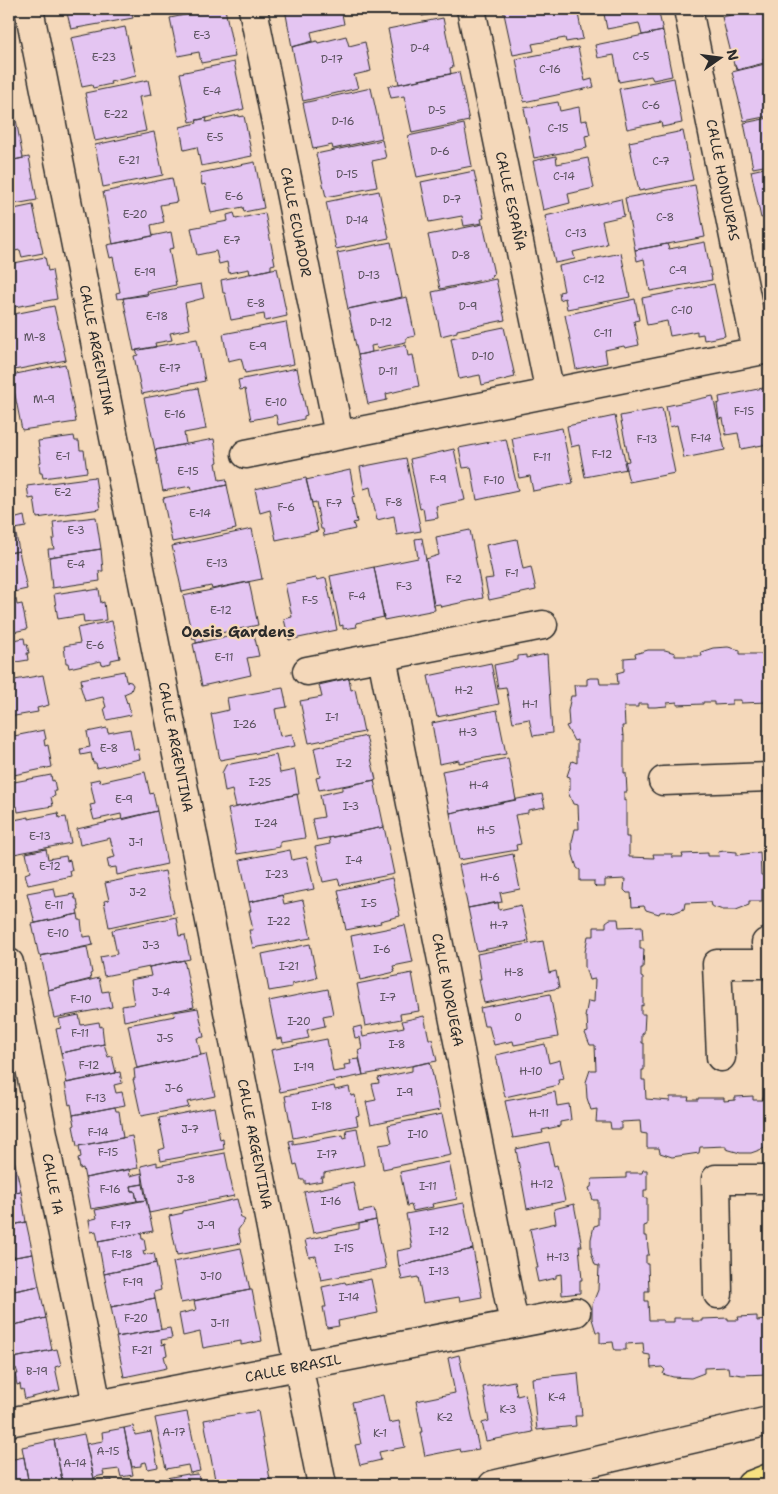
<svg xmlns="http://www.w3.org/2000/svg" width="778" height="1494" font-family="'Shantell Sans',sans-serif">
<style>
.building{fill:#e4c5f2;stroke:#2b2b2b}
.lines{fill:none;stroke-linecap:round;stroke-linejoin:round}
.minor-casing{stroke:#2b2b2b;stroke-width:31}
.highway-casing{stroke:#2b2b2b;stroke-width:31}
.minor{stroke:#f4d8ba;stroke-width:28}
.highway{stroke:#f8e281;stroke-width:28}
.labels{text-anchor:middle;stroke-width:4.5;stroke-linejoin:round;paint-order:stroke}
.number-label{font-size:11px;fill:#59525d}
.street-label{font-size:14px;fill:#2b2b2b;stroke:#f4d8ba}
.neighbourhood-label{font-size:15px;font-weight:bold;fill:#2b2b2b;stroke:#f4d8ba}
</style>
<rect width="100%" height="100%" fill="#f4d8ba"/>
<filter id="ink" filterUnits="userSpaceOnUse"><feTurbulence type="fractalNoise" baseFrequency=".02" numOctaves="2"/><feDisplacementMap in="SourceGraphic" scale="10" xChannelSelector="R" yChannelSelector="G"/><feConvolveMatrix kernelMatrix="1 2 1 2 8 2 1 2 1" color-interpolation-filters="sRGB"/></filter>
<g filter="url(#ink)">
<path class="building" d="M 66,9 L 131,9 L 133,18 L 71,29 Z
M 214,9 L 225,9 L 235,57 L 201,63 L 199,52 L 178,56 L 170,18 Z
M 285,9 L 341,9 L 344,24 L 311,32 L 313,41 L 292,47 Z
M 386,9 L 442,9 L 443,12 L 422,16 L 420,9 L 388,16 Z
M 503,9 L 577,9 L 583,39 L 566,42 L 565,38 L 532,44 L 534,51 L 513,55 Z
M 603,9 L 658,9 L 663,31 L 642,35 L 639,23 L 607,29 Z
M 722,9 L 743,9 L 743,10 L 723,14 Z
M 757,9 L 769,9 L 769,58 L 763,59 L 764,63 L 737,70 L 735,65 L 734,65 L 722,17 Z
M 443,18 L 453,67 L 450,68 L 451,74 L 399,84 L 388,29 Z
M 125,27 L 136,76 L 110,82 L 111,84 L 93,88 L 92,85 L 82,87 L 71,38 Z
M 663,31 L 672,76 L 653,80 L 651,76 L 619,82 L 614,55 L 598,58 L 595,45 Z
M 346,36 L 349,46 L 365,42 L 371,71 L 354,75 L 358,88 L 303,101 L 292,47 L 317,41 L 318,43 Z
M 578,47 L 585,81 L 592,79 L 594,87 L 524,102 L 516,59 Z
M 234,62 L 244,109 L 190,122 L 180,73 Z
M 769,63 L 769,116 L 744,121 L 732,72 Z
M 459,72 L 469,121 L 412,133 L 404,96 L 391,98 L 388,86 Z
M 674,78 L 682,123 L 662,127 L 661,122 L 627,129 L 619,89 Z
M 9,79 L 13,97 L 9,98 Z
M 148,80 L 151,95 L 139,97 L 146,131 L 95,141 L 85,93 Z
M 371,88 L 382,138 L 333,149 L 332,145 L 313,149 L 303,103 Z
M 558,102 L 560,111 L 579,107 L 581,121 L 587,120 L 590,135 L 585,136 L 587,148 L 534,158 L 524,108 Z
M 13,103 L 23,158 L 9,161 L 9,104 Z
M 239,115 L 239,117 L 244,116 L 252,156 L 201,166 L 197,147 L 184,150 L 180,127 L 197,123 L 196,120 L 207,118 L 206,122 Z
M 769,118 L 769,165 L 753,168 L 744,123 Z
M 464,124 L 472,166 L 417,177 L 408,136 Z
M 683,131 L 693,180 L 639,191 L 629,142 Z
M 154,132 L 163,175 L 103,187 L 95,145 Z
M 382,140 L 386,158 L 372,161 L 377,187 L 326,197 L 316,154 Z
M 556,156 L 557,164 L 588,158 L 594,188 L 568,194 L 570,203 L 543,210 L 533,161 Z
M 29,157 L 37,200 L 9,205 L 9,161 Z
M 255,162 L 264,208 L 244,212 L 243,207 L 211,213 L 205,184 L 202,185 L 200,173 Z
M 769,167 L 769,216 L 761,218 L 751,171 Z
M 474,171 L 484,218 L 481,219 L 482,223 L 464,226 L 462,216 L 429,222 L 421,182 Z
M 172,178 L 177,202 L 160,205 L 164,222 L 151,225 L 153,236 L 113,244 L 103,192 Z
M 695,185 L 705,237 L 635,250 L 625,198 Z
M 379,191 L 389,238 L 336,249 L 326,202 Z
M 621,199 L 624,216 L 602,221 L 607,244 L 573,252 L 575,259 L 555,263 L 545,216 Z
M 33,205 L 43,253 L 22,257 L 20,250 L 9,252 L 9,210 Z
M 234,213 L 236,219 L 265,213 L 275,264 L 271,265 L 271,269 L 250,274 L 249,269 L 229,273 L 227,262 L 219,264 L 216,251 L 197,255 L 191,228 L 228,221 L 227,215 Z
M 769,221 L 769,245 L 764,222 Z
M 483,224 L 494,274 L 491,275 L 492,278 L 440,289 L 428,235 Z
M 171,232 L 174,248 L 169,249 L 176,285 L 147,291 L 148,295 L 117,299 L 116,293 L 120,292 L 113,257 L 110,258 L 107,245 Z
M 391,242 L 402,297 L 348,309 L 337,253 Z
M 705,242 L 712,280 L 650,291 L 644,259 L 637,261 L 635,250 L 667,244 L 669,249 Z
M 621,253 L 630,297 L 567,309 L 565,298 L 560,300 L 559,292 L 564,291 L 559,266 Z
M 45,257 L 48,271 L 52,270 L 57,299 L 9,308 L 9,264 Z
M 277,268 L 287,316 L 265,321 L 264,314 L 231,320 L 225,293 L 223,293 L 221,280 Z
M 496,279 L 505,320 L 457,330 L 457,332 L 441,336 L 432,292 Z
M 201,284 L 204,298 L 185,303 L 190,329 L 170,333 L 172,340 L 155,343 L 156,347 L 134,351 L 123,298 Z
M 714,284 L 725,336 L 704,340 L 703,334 L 697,335 L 697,331 L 670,336 L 667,321 L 647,325 L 642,298 Z
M 407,297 L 415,336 L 406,338 L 406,342 L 377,348 L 376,345 L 371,346 L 372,352 L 358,355 L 348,309 Z
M 635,299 L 639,320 L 634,321 L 639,345 L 625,348 L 624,346 L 605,350 L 607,363 L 576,369 L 565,315 Z
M 54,306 L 66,360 L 9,371 L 9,315 Z
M 286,322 L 294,364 L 245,373 L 241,358 L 228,361 L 223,334 Z
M 504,327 L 515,377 L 482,385 L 480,375 L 459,379 L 451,338 Z
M 197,339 L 205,381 L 142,394 L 134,356 L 138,355 L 136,350 Z
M 406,345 L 408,356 L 413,355 L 419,386 L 386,394 L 387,400 L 368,404 L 358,355 Z
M 65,364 L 76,422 L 22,430 L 11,375 Z
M 297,368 L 307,415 L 304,416 L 304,419 L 278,425 L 276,415 L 251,420 L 245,389 L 240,390 L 238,380 Z
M 768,387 L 769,447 L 768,444 L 741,449 L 738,433 L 726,435 L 723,418 L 719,419 L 717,404 L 720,403 L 719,397 Z
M 198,388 L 206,429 L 184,433 L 186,444 L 155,450 L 144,398 Z
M 713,396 L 725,450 L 684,458 L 677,425 L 670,427 L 666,406 Z
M 662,408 L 675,473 L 629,482 L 624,462 L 629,461 L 620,416 Z
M 615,416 L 627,469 L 585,477 L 579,445 L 571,447 L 567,426 Z
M 562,428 L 573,483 L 533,491 L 530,476 L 519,478 L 512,438 Z
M 74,436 L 75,441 L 79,441 L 80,450 L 84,450 L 87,472 L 43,478 L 42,473 L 40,473 L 39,463 L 41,462 L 38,441 Z
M 214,439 L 218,462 L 216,463 L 219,480 L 226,479 L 227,485 L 193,492 L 191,486 L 163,491 L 155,450 Z
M 506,439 L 518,491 L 477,500 L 471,467 L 463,468 L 459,448 Z
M 454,449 L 465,500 L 436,506 L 438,518 L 425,520 L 423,508 L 420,509 L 410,459 Z
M 406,458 L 421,531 L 397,535 L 394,516 L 377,520 L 370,487 L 364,489 L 360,467 Z
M 350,470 L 355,496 L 352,497 L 357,522 L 353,523 L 355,529 L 324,536 L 323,529 L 321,529 L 316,502 L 312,503 L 306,480 Z
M 95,477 L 100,509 L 37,518 L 34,498 L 29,499 L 27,486 Z
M 306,478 L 318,531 L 276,540 L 270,510 L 260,513 L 255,489 Z
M 227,485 L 236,529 L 172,542 L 163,498 Z
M 24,516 L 26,527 L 15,529 L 19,551 L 9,553 L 9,537 L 11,536 L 9,525 L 15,524 L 13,519 Z
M 96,517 L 101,549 L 49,557 L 48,549 L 54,549 L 52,539 L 55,539 L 53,522 Z
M 252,529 L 262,579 L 212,589 L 211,586 L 182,592 L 172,546 Z
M 470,530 L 483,598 L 441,607 L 440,604 L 433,605 L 426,559 L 439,555 L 436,537 Z
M 422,538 L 435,610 L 384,620 L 374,567 L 418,558 L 415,539 Z
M 517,539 L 523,569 L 531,567 L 536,590 L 489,600 L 485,579 L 493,578 L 486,545 Z
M 101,549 L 103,571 L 99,571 L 100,581 L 52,588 L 49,557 Z
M 19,551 L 27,589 L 9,593 L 9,553 Z
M 374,567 L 384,617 L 356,623 L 357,627 L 343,629 L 343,625 L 340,626 L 330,576 Z
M 316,578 L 317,580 L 326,578 L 337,630 L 289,640 L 284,619 L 292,617 L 285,584 Z
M 249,582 L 258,625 L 202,637 L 203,641 L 196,643 L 196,638 L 193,639 L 183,596 Z
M 87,589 L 87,591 L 99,589 L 101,603 L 104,602 L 106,620 L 84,623 L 83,615 L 58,619 L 54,594 Z
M 16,599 L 17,605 L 22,604 L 27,629 L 9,633 L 9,600 Z
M 112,621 L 120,658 L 111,660 L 111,663 L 102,665 L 101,661 L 69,668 L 68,663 L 66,663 L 64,646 L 80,643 L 77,628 Z
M 253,630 L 259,656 L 247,658 L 251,675 L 202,686 L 193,644 Z
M 24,638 L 25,644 L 27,644 L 29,653 L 27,653 L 28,660 L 10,663 L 11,673 L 9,674 L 9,641 Z
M 728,647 L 740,650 L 740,654 L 767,654 L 766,648 L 769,647 L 769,700 L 768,702 L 741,703 L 741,700 L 732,700 L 732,704 L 714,705 L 714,702 L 703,702 L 703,704 L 677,705 L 677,702 L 667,703 L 667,706 L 655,707 L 648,707 L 648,704 L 638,704 L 638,707 L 624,707 L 625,726 L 622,726 L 623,736 L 624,735 L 624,773 L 626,773 L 627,792 L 624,792 L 624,801 L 626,800 L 626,837 L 629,837 L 629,857 L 654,858 L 653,854 L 672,854 L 672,857 L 683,857 L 682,854 L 708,853 L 708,856 L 719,856 L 718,852 L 724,851 L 737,852 L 737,855 L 760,852 L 761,875 L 768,875 L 768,886 L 762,888 L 762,901 L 749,901 L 749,905 L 736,910 L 723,910 L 711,906 L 710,902 L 685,903 L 684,909 L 673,913 L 671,911 L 660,912 L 659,914 L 646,910 L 644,906 L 632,907 L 631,893 L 627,893 L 624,890 L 625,879 L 605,880 L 605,887 L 596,887 L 594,885 L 594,881 L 580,881 L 580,870 L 577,868 L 573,855 L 572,842 L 575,829 L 579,829 L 578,805 L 573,804 L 568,792 L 570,790 L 570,777 L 567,776 L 572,761 L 577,763 L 577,740 L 574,741 L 566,726 L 569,725 L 568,711 L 571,696 L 575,696 L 574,685 L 587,685 L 587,679 L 590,678 L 599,678 L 600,684 L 618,684 L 617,673 L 624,671 L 624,658 L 636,657 L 635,654 L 648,650 L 665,650 L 675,653 L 675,656 L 702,656 L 701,652 L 713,648 Z
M 547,654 L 552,733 L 533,736 L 529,719 L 513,722 L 506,687 L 498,688 L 494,665 L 518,660 L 518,656 L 526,655 L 526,658 Z
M 491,663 L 499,704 L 437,717 L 428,676 Z
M 124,671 L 126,681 L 131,682 L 133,685 L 131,691 L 124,694 L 127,703 L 128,702 L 131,715 L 107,720 L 104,708 L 106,707 L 103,697 L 85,701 L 80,685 L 82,685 L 81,679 Z
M 43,675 L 49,705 L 37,708 L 38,712 L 9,717 L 9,681 Z
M 349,678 L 351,690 L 355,689 L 364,732 L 309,743 L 300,701 L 322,697 L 319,685 Z
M 283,688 L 287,707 L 275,709 L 280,736 L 292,734 L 295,746 L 220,760 L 211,714 L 229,710 L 227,698 Z
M 497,710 L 506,754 L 459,763 L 459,760 L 439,764 L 432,723 Z
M 107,728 L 108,733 L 130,729 L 134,750 L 138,749 L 140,759 L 97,768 L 96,763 L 93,763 L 91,753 L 81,755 L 80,749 L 90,747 L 87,732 Z
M 44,730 L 46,739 L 44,740 L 45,746 L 48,745 L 52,767 L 9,776 L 9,737 Z
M 366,736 L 376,780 L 319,790 L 316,778 L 320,777 L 314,748 Z
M 276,755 L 280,773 L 295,770 L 299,794 L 236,807 L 232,790 L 225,792 L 222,773 L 226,765 Z
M 508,758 L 516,800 L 450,813 L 442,771 Z
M 145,772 L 150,794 L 153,793 L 157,811 L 122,820 L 121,814 L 94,820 L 90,805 L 95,804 L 90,781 L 99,779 L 100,782 Z
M 51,775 L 52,781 L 54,780 L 56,791 L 54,791 L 55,796 L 51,797 L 53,806 L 18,812 L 17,806 L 12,807 L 9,783 Z
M 374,780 L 384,827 L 317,840 L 312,819 L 324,817 L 320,795 L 342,790 L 342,787 Z
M 297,794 L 305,838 L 280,842 L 280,847 L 237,854 L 228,809 Z
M 542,794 L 545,807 L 528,810 L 528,813 L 515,815 L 521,844 L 516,845 L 517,850 L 459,860 L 450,813 Z
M 157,811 L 167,864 L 117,875 L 116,867 L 109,868 L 107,859 L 115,857 L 110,838 L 80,845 L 77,829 Z
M 58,813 L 59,818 L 66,817 L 71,843 L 14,854 L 9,821 L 29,817 L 29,819 Z
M 384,827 L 394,874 L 340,885 L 338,879 L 323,882 L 315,847 L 330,844 L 329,838 Z
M 46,849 L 48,859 L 66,856 L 67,861 L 70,860 L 72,871 L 70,871 L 71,876 L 28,885 L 25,874 L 30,872 L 26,853 Z
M 290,850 L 292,860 L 307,857 L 314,889 L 249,902 L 240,860 Z
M 513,854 L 520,889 L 500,893 L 502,902 L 468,908 L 459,865 Z
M 165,871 L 174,913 L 109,927 L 104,901 L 109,900 L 105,883 Z
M 392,878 L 400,916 L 380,921 L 381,923 L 346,930 L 338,890 Z
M 54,888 L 56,897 L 74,894 L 75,899 L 77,899 L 79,910 L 77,910 L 78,914 L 35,923 L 27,893 Z
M 282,895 L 284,904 L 303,900 L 311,938 L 253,948 L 249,930 L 253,930 L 249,911 L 251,911 L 249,902 Z
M 498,902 L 499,910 L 521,905 L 529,941 L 477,951 L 468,908 Z
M 78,914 L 79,920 L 81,920 L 83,937 L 91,936 L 93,945 L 39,956 L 32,924 Z
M 176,917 L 179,936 L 185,935 L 190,959 L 104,976 L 100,957 L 117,954 L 112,930 Z
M 610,919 L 618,919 L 619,927 L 642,926 L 643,940 L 640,940 L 640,949 L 644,949 L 643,968 L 641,968 L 641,977 L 643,978 L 643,1006 L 641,1005 L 641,1014 L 645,1014 L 644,1033 L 642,1034 L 642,1043 L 644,1043 L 644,1070 L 642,1070 L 642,1080 L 645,1080 L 646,1099 L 670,1101 L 670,1097 L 689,1097 L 688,1100 L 698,1100 L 698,1098 L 724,1098 L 724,1101 L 735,1100 L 735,1097 L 753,1096 L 753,1100 L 763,1100 L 763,1097 L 769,1097 L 769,1146 L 764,1146 L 765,1148 L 751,1153 L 740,1153 L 726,1149 L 726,1146 L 700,1147 L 699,1153 L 672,1157 L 660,1153 L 659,1148 L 647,1148 L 647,1134 L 641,1133 L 640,1121 L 621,1122 L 621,1129 L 611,1129 L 610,1122 L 596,1122 L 597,1109 L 591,1110 L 587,1098 L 586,1082 L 590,1070 L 596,1070 L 595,1045 L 590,1045 L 585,1033 L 588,1032 L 587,1018 L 585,1017 L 588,1001 L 594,1002 L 595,979 L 589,980 L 585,967 L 585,952 L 588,936 L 594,936 L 594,927 L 606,927 L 606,922 Z
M 405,925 L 413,962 L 393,966 L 395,972 L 360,980 L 351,936 Z
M 543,941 L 549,973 L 556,971 L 559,988 L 484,1003 L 479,979 L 481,979 L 477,954 Z
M 310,944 L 317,978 L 292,984 L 292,987 L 269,991 L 262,954 Z
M 87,947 L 92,973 L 90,974 L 91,979 L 48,990 L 41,956 Z
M 184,960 L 194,1007 L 124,1021 L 122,1006 L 134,1004 L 130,980 L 151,976 L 149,967 Z
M 412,973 L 419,1011 L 400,1014 L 401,1019 L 365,1026 L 357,984 Z
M 99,978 L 102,992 L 109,991 L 112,1007 L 54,1018 L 48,990 Z
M 328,989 L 333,1014 L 323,1016 L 325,1026 L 307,1030 L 309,1038 L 283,1043 L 282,1038 L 277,1039 L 269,1001 Z
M 550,994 L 558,1037 L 514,1045 L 513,1041 L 494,1045 L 489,1026 L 484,1026 L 480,1008 Z
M 198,1008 L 204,1037 L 197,1038 L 201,1055 L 137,1068 L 128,1025 L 175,1016 L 174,1012 Z
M 79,1015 L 81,1025 L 99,1022 L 100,1027 L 102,1026 L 104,1044 L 61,1053 L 56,1029 L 61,1028 L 59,1019 Z
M 424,1016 L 429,1039 L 432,1039 L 437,1061 L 363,1075 L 358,1051 L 362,1049 L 360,1037 L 355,1038 L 353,1028 L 361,1026 L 363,1037 L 368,1036 L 368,1034 L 404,1027 L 402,1021 Z
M 327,1039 L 333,1072 L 345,1070 L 344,1065 L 351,1064 L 350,1060 L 359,1059 L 363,1075 L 280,1092 L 271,1050 Z
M 104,1044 L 108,1057 L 112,1056 L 116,1073 L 67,1083 L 61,1053 Z
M 545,1044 L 549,1063 L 560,1060 L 564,1079 L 558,1080 L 559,1085 L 505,1097 L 496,1055 Z
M 206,1054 L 215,1096 L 187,1102 L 189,1107 L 141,1116 L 133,1079 L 135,1079 L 134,1069 Z
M 430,1062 L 440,1110 L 371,1124 L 366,1102 L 376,1100 L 372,1084 L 379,1083 L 378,1078 L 412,1071 L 412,1066 Z
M 120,1072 L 122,1083 L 114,1085 L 116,1093 L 122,1092 L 125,1105 L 73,1115 L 71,1104 L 69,1105 L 65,1083 Z
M 334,1086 L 335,1090 L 349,1087 L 351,1096 L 355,1095 L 359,1115 L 356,1116 L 358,1125 L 293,1138 L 285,1096 Z
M 555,1092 L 557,1106 L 569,1104 L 571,1120 L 560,1122 L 560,1126 L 542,1130 L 543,1133 L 513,1138 L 505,1101 Z
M 115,1107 L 116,1111 L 119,1111 L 123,1138 L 77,1146 L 73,1126 L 75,1125 L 73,1115 Z
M 214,1107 L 220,1140 L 223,1139 L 224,1149 L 161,1161 L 159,1150 L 165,1148 L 159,1118 Z
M 442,1114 L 451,1155 L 383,1169 L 379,1145 L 392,1143 L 388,1125 Z
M 357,1128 L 364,1165 L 324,1173 L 324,1177 L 321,1177 L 322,1181 L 305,1184 L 305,1180 L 301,1180 L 297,1164 L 294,1165 L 289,1141 L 293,1140 L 293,1144 L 343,1135 L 344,1139 L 347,1138 L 346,1130 Z
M 9,1132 L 14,1159 L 9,1160 Z
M 132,1136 L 138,1168 L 85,1178 L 83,1168 L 80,1169 L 78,1158 L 81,1157 L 79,1146 Z
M 549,1142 L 554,1166 L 557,1165 L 565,1201 L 527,1209 L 516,1149 Z
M 225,1153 L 234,1196 L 149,1213 L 141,1166 L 157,1162 L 157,1166 Z
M 14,1159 L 21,1191 L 9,1193 L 9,1160 Z
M 449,1162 L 457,1199 L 432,1204 L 433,1207 L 413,1211 L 411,1205 L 407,1206 L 400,1172 Z
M 129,1169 L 130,1176 L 142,1173 L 143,1184 L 131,1186 L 132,1191 L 135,1191 L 137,1201 L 91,1209 L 85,1178 Z
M 643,1170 L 647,1170 L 647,1190 L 644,1190 L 644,1198 L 647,1198 L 647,1225 L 644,1226 L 644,1236 L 647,1236 L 648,1248 L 649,1255 L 646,1255 L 646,1264 L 648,1264 L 649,1291 L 645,1291 L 645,1301 L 648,1301 L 649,1320 L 663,1320 L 663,1322 L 674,1322 L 674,1318 L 692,1318 L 692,1321 L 702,1321 L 702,1319 L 728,1318 L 728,1320 L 739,1320 L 738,1317 L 757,1316 L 757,1321 L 766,1320 L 765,1318 L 769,1317 L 769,1367 L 768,1374 L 742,1375 L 729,1373 L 728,1367 L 704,1368 L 704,1373 L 691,1378 L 673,1377 L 663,1374 L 665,1370 L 662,1367 L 651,1368 L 650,1355 L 644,1354 L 643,1343 L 626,1344 L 626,1350 L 615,1350 L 614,1348 L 613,1342 L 600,1343 L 600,1332 L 596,1332 L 592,1319 L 592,1305 L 598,1290 L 599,1266 L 595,1265 L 591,1252 L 591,1239 L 594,1226 L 598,1225 L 598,1200 L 593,1200 L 589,1188 L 591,1187 L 592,1179 L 626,1178 L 626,1173 L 642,1173 Z
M 353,1182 L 359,1212 L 374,1209 L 376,1220 L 313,1233 L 304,1192 Z
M 143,1184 L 146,1200 L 137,1201 L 135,1191 L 132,1191 L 131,1186 Z
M 21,1191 L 26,1222 L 9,1226 L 9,1193 Z
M 237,1199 L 241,1214 L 239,1216 L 245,1220 L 238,1230 L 241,1243 L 177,1255 L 169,1216 L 183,1213 L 183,1211 Z
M 146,1200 L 153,1231 L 98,1241 L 96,1231 L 91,1232 L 89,1220 L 97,1218 L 95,1210 Z
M 464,1203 L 473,1249 L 399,1266 L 397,1251 L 412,1248 L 406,1214 Z
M 574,1204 L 582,1246 L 579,1246 L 582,1280 L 580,1280 L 580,1293 L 562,1295 L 561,1274 L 556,1275 L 556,1278 L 538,1282 L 535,1268 L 538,1268 L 530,1229 L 556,1223 L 554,1209 Z
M 376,1220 L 386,1268 L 321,1280 L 316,1256 L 309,1257 L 305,1240 L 359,1229 L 359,1224 Z
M 26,1222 L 33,1254 L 9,1258 L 9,1226 Z
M 141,1233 L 142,1239 L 144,1239 L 146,1250 L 143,1251 L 144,1255 L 154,1253 L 156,1263 L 104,1274 L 98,1241 Z
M 241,1248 L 250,1290 L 181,1303 L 173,1262 Z
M 473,1249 L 482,1297 L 460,1301 L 459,1297 L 423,1303 L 418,1277 L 402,1280 L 399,1266 Z
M 33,1254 L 39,1286 L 9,1292 L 9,1258 Z
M 156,1263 L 161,1290 L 154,1292 L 155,1298 L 111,1307 L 104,1274 Z
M 371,1279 L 378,1313 L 338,1321 L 339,1326 L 327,1328 L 323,1307 L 326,1307 L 322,1287 L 345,1282 L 346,1284 Z
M 39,1286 L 46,1318 L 9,1326 L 9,1292 Z
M 250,1290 L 252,1290 L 262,1341 L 241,1345 L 241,1341 L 203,1348 L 200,1332 L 183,1336 L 179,1314 L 196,1310 L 194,1301 Z
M 155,1298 L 161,1329 L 117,1337 L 111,1307 Z
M 46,1318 L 52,1350 L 9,1359 L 9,1326 Z
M 170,1328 L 172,1338 L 161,1340 L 162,1345 L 165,1344 L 167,1355 L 164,1356 L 167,1368 L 124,1377 L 116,1337 Z
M 57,1349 L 61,1365 L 55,1367 L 60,1390 L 25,1399 L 23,1389 L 21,1390 L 20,1384 L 17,1385 L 15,1374 L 18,1374 L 16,1368 L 11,1368 L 9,1359 Z
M 459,1355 L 479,1449 L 461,1452 L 460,1449 L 425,1456 L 420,1432 L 422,1432 L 416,1401 L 455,1393 L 448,1358 Z
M 578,1373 L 582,1416 L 575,1416 L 576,1426 L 537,1430 L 532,1378 Z
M 514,1381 L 517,1396 L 525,1394 L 533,1432 L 486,1441 L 482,1423 L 489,1421 L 483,1387 Z
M 383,1395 L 389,1423 L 399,1421 L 405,1447 L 379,1452 L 381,1460 L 360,1465 L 355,1445 L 361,1444 L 352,1402 Z
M 258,1411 L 271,1485 L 216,1485 L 204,1420 Z
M 187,1412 L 200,1471 L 190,1473 L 188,1465 L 166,1469 L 155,1418 Z
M 133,1426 L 135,1435 L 151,1432 L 158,1467 L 148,1469 L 146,1462 L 141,1463 L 141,1466 L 132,1467 L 124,1428 Z
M 124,1428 L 133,1475 L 121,1477 L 119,1469 L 103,1471 L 104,1475 L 95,1477 L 95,1483 L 86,1444 L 103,1441 L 102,1432 Z
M 84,1434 L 95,1483 L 82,1485 L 63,1485 L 54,1440 Z
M 54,1440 L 63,1485 L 58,1485 L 57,1483 L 48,1485 L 29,1485 L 22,1447 Z
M 24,1457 L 29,1485 L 9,1485 L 9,1460 Z
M 188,1474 L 188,1475 L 198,1474 L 201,1485 L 168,1485 L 166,1478 Z
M 161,1479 L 161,1481 L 167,1480 L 168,1485 L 136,1485 L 150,1483 L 150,1481 Z
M 112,1480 L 112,1484 L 99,1485 L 99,1482 Z"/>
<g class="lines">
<g class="minor-casing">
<path id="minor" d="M 29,9 L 322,1485
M 253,9 L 339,435
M 471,9 L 550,393
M 688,9 L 757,351
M 246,454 L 769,349
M 382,657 L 514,1324
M 307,671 L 543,625
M 663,781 L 769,777
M 766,943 L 769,943
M 9,963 L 97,1405
M 721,1057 L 717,964 L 769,964
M 718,1294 L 716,1179 L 769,1179
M 9,1422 L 576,1312
M 493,1485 L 769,1421"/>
</g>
<g class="highway-casing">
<path id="highway" d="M 751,1485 L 769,1478"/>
</g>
<use href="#minor" class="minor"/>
<use href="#highway" class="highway"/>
</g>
</g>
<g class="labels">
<g class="number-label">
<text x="202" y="39">E-3</text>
<text x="420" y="52">D-4</text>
<text x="641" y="60">C-5</text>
<text x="104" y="61">E-23</text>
<text x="332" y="63">D-17</text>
<text x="550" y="73">C-16</text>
<text x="212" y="95">E-4</text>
<text x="651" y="109">C-6</text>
<text x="437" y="114">D-5</text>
<text x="116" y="118">E-22</text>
<text x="343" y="125">D-16</text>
<text x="558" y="132">C-15</text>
<text x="215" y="141">E-5</text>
<text x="440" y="155">D-6</text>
<text x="129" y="164">E-21</text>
<text x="661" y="165">C-7</text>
<text x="347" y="178">D-15</text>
<text x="564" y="180">C-14</text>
<text x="234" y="200">E-6</text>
<text x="452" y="203">D-7</text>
<text x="135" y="218">E-20</text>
<text x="665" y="221">C-8</text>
<text x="357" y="224">D-14</text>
<text x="576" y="237">C-13</text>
<text x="232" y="244">E-7</text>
<text x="461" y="259">D-8</text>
<text x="678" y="274">C-9</text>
<text x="145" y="276">E-19</text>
<text x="369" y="279">D-13</text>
<text x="594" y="283">C-12</text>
<text x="256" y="307">E-8</text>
<text x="468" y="310">D-9</text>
<text x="682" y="314">C-10</text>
<text x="157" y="320">E-18</text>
<text x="381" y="326">D-12</text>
<text x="603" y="337">C-11</text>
<text x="35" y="341">M-8</text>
<text x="258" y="350">E-9</text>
<text x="483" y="360">D-10</text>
<text x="170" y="372">E-17</text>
<text x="388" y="375">D-11</text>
<text x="44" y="403">M-9</text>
<text x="276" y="406">E-10</text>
<text x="744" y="415">F-15</text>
<text x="175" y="418">E-16</text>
<text x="701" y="442">F-14</text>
<text x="647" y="443">F-13</text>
<text x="602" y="458">F-12</text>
<text x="63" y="460">E-1</text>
<text x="542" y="461">F-11</text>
<text x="188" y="475">E-15</text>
<text x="438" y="483">F-9</text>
<text x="494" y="484">F-10</text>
<text x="63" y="496">E-2</text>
<text x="394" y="506">F-8</text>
<text x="334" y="507">F-7</text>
<text x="286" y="511">F-6</text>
<text x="200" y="517">E-14</text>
<text x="76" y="534">E-3</text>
<text x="217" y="567">E-13</text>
<text x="76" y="568">E-4</text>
<text x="512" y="577">F-1</text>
<text x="454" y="583">F-2</text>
<text x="404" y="590">F-3</text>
<text x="357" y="600">F-4</text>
<text x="310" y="604">F-5</text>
<text x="221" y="614">E-12</text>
<text x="95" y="649">E-6</text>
<text x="224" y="661">E-11</text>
<text x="464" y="694">H-2</text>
<text x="530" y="708">H-1</text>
<text x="332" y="721">I-1</text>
<text x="245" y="728">I-26</text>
<text x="468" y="736">H-3</text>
<text x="109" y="752">E-8</text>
<text x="344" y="767">I-2</text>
<text x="260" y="786">I-25</text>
<text x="479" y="789">H-4</text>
<text x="124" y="803">E-9</text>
<text x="351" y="810">I-3</text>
<text x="266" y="827">I-24</text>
<text x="486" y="834">H-5</text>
<text x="40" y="840">E-13</text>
<text x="136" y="846">J-1</text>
<text x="354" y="864">I-4</text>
<text x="50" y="870">E-12</text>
<text x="277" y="878">I-23</text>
<text x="490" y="881">H-6</text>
<text x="138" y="896">J-2</text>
<text x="369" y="907">I-5</text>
<text x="54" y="909">E-11</text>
<text x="279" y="925">I-22</text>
<text x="499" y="929">H-7</text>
<text x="58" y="937">E-10</text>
<text x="151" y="949">J-3</text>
<text x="382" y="953">I-6</text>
<text x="289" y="970">I-21</text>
<text x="514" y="976">H-8</text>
<text x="161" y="996">J-4</text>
<text x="388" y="1001">I-7</text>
<text x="81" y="1003">F-10</text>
<text x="518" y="1021">0</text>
<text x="299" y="1025">I-20</text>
<text x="80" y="1037">F-11</text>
<text x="165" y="1042">J-5</text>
<text x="397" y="1048">I-8</text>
<text x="89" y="1069">F-12</text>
<text x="304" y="1071">I-19</text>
<text x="531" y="1075">H-10</text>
<text x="174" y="1092">J-6</text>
<text x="405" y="1096">I-9</text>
<text x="96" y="1102">F-13</text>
<text x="322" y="1110">I-18</text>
<text x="539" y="1117">H-11</text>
<text x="190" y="1133">J-7</text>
<text x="98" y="1136">F-14</text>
<text x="418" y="1138">I-10</text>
<text x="108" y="1156">F-15</text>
<text x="327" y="1158">I-17</text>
<text x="186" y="1183">J-8</text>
<text x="542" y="1188">H-12</text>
<text x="428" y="1190">I-11</text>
<text x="110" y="1193">F-16</text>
<text x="331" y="1205">I-16</text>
<text x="121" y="1229">F-17</text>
<text x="206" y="1229">J-9</text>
<text x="439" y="1235">I-12</text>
<text x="344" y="1252">I-15</text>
<text x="122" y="1258">F-18</text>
<text x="558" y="1261">H-13</text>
<text x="439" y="1275">I-13</text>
<text x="211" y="1280">J-10</text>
<text x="133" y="1286">F-19</text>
<text x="349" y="1301">I-14</text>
<text x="136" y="1322">F-20</text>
<text x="220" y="1327">J-11</text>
<text x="142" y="1354">F-21</text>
<text x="37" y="1375">B-19</text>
<text x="557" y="1401">K-4</text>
<text x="508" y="1413">K-3</text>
<text x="445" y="1421">K-2</text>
<text x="174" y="1436">A-17</text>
<text x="380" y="1437">K-1</text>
<text x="108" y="1455">A-15</text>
<text x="75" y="1467">A-14</text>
</g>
<g class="street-label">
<text transform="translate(723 180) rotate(79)" y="5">CALLE HONDURAS</text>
<text transform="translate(511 201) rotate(78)" y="5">CALLE ESPAÑA</text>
<text transform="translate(296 222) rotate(79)" y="5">CALLE ECUADOR</text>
<text transform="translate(97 350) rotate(79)" y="5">CALLE ARGENTINA</text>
<text transform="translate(176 747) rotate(79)" y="5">CALLE ARGENTINA</text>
<text transform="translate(448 990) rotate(79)" y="5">CALLE NORUEGA</text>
<text transform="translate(255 1144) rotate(79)" y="5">CALLE ARGENTINA</text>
<text transform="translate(53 1184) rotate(79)" y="5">CALLE 1A</text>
<text transform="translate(293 1368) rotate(-11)" y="5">CALLE BRASIL</text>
</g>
<g class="neighbourhood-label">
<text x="238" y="637">Oasis Gardens</text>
</g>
</g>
<rect width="778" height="1494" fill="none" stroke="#f4d8ba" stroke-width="30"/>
<rect x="15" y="15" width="748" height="1464" fill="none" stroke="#2b2b2b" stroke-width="2" filter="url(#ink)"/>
<g transform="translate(720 58) rotate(76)" stroke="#f4d8ba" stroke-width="4" paint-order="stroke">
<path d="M0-4L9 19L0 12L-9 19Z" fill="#2b2b2b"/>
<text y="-8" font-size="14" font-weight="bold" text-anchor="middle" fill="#2b2b2b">N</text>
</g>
</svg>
